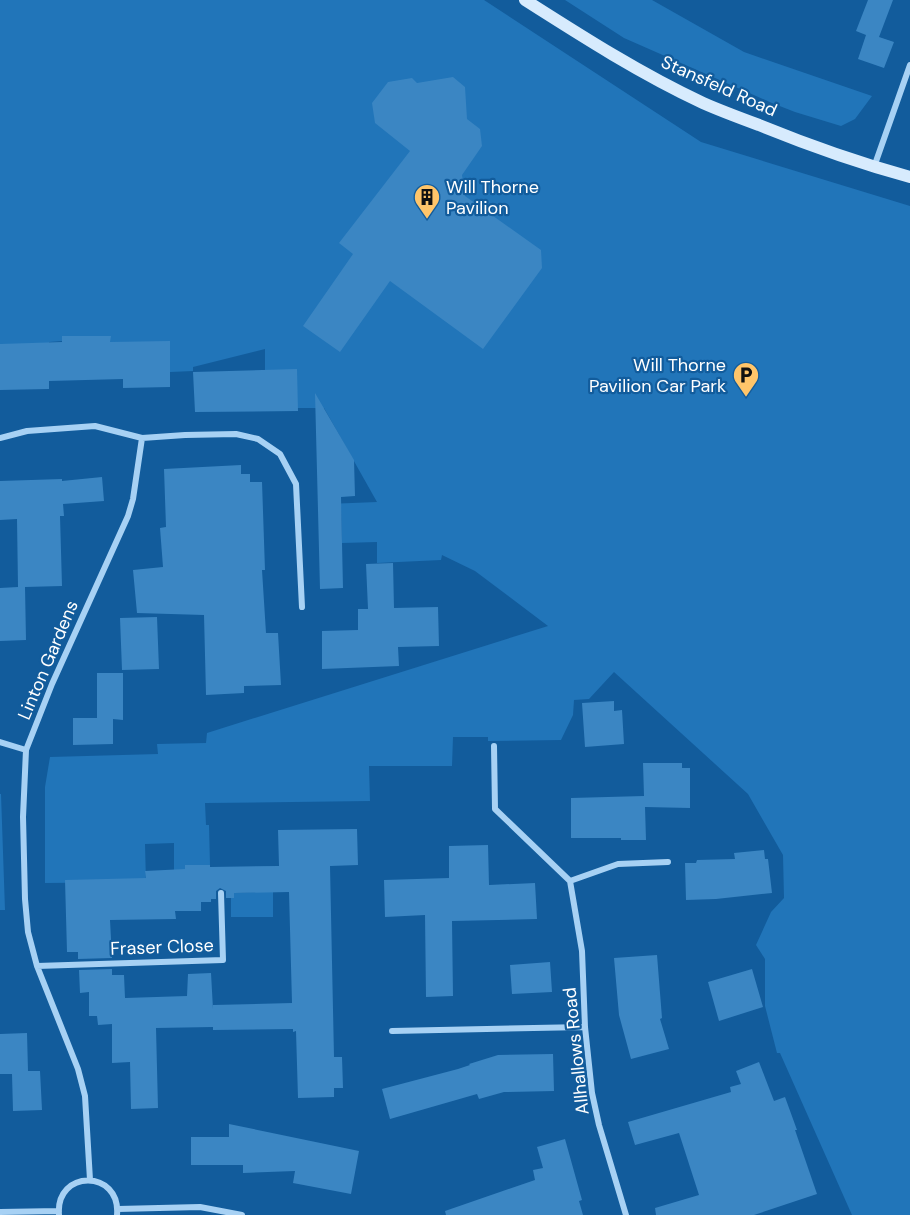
<svg xmlns="http://www.w3.org/2000/svg" width="910" height="1215" font-family="'DM Sans',sans-serif">
<style>
.green{fill:#2175b9}
.building{fill:#3b86c3}
.lines{fill:none;stroke-linecap:round;stroke-linejoin:round}
.street{stroke:#a7d1f4;stroke-width:6}
.secondary{stroke:#d7ebfd;stroke-width:12}
.labels{text-anchor:middle;stroke-width:4.5;stroke-linejoin:round;paint-order:stroke}
.street-label{font-size:18px;fill:#fff;stroke:#125c9c}
.poi-label{font-size:18px;fill:#fff;stroke:#125c9c;text-anchor:start}
</style>
<rect width="100%" height="100%" fill="#125c9c"/>
<path class="green" d="M 0,0 L 484,0 L 701,142 L 910,206 L 910,1215 L 852,1215 L 780,1053 L 777,1053 L 765,1006 L 765,959 L 756,945 L 771,912 L 784,898 L 783,855 L 748,794 L 614,672 L 589,699 L 574,700 L 573,715 L 561,740 L 488,741 L 488,737 L 453,737 L 452,766 L 369,766 L 370,801 L 205,803 L 206,825 L 209,825 L 210,865 L 185,865 L 185,883 L 174,870 L 174,843 L 145,844 L 146,882 L 45,883 L 45,787 L 50,757 L 158,754 L 157,744 L 206,743 L 207,733 L 548,626 L 475,571 L 442,555 L 441,560 L 377,563 L 377,542 L 342,543 L 341,507 L 327,504 L 377,502 L 324,408 L 297,408 L 285,370 L 265,370 L 265,349 L 193,367 L 193,371 L 170,372 L 170,342 L 110,342 L 110,336 L 63,336 L 62,341 L 49,342 L 49,343 L 0,350 Z
M 565,0 L 652,0 L 744,52 L 872,96 L 855,119 L 841,126 L 795,112 L 772,103 L 624,38 Z
M 0,794 L 1,794 L 5,910 L 0,910 Z
M 273,867 L 273,917 L 231,917 L 231,898 L 234,893 L 257,892 Z"/>
<path class="building" d="M 868,0 L 893,0 L 879,37 L 894,42 L 884,68 L 858,59 L 866,35 L 856,31 Z
M 453,77 L 465,87 L 467,119 L 480,129 L 482,146 L 462,175 L 465,196 L 541,250 L 542,268 L 483,349 L 390,281 L 340,352 L 303,326 L 353,254 L 339,243 L 410,151 L 375,123 L 372,103 L 388,82 L 412,78 L 417,83 Z
M 62,336 L 111,336 L 110,342 L 170,341 L 170,387 L 123,388 L 123,379 L 49,381 L 49,389 L 0,390 L 0,344 L 62,342 Z
M 297,369 L 298,411 L 195,412 L 193,372 Z
M 315,393 L 354,460 L 355,496 L 341,497 L 343,588 L 320,589 Z
M 241,465 L 241,474 L 250,474 L 250,482 L 262,482 L 265,570 L 262,570 L 266,633 L 278,633 L 281,685 L 244,686 L 244,693 L 206,695 L 204,615 L 137,613 L 133,570 L 163,567 L 160,528 L 166,527 L 164,469 Z
M 102,477 L 104,501 L 63,504 L 64,516 L 60,516 L 62,586 L 25,587 L 26,640 L 0,641 L 0,588 L 18,587 L 17,519 L 0,520 L 0,481 L 62,479 L 62,481 Z
M 393,563 L 394,608 L 438,607 L 439,646 L 398,647 L 399,666 L 322,669 L 322,631 L 358,630 L 358,609 L 368,609 L 366,564 Z
M 157,617 L 159,669 L 122,670 L 120,618 Z
M 97,673 L 123,673 L 123,720 L 113,719 L 113,744 L 73,745 L 73,718 L 97,718 Z
M 614,701 L 614,711 L 622,710 L 624,744 L 585,747 L 582,703 Z
M 643,763 L 682,763 L 682,768 L 690,768 L 690,808 L 645,807 L 646,840 L 621,840 L 621,838 L 571,838 L 571,798 L 644,796 Z
M 357,829 L 358,865 L 330,866 L 334,1057 L 342,1057 L 343,1088 L 334,1088 L 334,1097 L 298,1098 L 296,1031 L 293,1032 L 293,1029 L 213,1030 L 213,1027 L 156,1028 L 158,1108 L 131,1109 L 130,1062 L 112,1063 L 112,1024 L 98,1025 L 97,1016 L 89,1016 L 89,992 L 80,993 L 79,970 L 112,969 L 112,975 L 124,975 L 125,998 L 187,996 L 188,974 L 211,973 L 213,1009 L 213,1005 L 292,1003 L 289,892 L 234,893 L 234,898 L 226,898 L 226,891 L 220,888 L 216,891 L 216,899 L 211,899 L 211,902 L 201,902 L 201,911 L 175,911 L 176,919 L 110,920 L 112,958 L 78,959 L 78,952 L 67,952 L 65,880 L 146,878 L 145,871 L 185,869 L 185,865 L 210,865 L 210,867 L 279,866 L 278,830 Z
M 488,845 L 489,885 L 535,883 L 537,919 L 452,921 L 453,996 L 426,997 L 425,915 L 385,917 L 384,880 L 449,878 L 449,846 Z
M 764,850 L 765,859 L 768,859 L 772,893 L 716,899 L 686,900 L 685,863 L 696,863 L 697,860 L 735,859 L 734,853 Z
M 657,955 L 662,1018 L 660,1019 L 669,1049 L 631,1059 L 619,1015 L 614,958 Z
M 550,962 L 552,992 L 512,994 L 510,965 Z
M 752,969 L 763,1007 L 719,1021 L 708,982 Z
M 27,1033 L 28,1071 L 40,1071 L 42,1110 L 13,1111 L 12,1074 L 0,1074 L 0,1034 Z
M 553,1054 L 554,1091 L 504,1092 L 479,1099 L 477,1094 L 390,1119 L 382,1089 L 458,1069 L 470,1065 L 469,1064 L 498,1055 Z
M 759,1062 L 774,1101 L 785,1097 L 797,1130 L 795,1130 L 817,1194 L 754,1215 L 656,1215 L 655,1208 L 699,1195 L 679,1133 L 635,1145 L 628,1122 L 731,1092 L 730,1087 L 741,1084 L 736,1071 Z
M 229,1124 L 359,1151 L 351,1194 L 293,1183 L 295,1171 L 243,1173 L 243,1165 L 191,1165 L 191,1137 L 229,1137 Z
M 565,1139 L 582,1200 L 579,1201 L 583,1215 L 446,1215 L 445,1211 L 535,1180 L 533,1170 L 543,1168 L 537,1147 Z"/>
<g class="lines">
<path class="street" d="M 874,167 L 910,65
M 0,438 L 27,431 L 95,426 L 142,438 L 185,435 L 236,434 L 258,439 L 280,454 L 296,484 L 302,607
M 0,742 L 26,750
M 494,746 L 495,809 L 570,881 L 582,951 L 585,1027 L 592,1093 L 599,1125 L 626,1215
M 570,881 L 618,864 L 668,862
M 37,966 L 223,960 L 221,893
M 392,1031 L 585,1027
M 90,1180 L 85,1096 L 78,1069 L 37,966 L 28,932 L 25,899 L 23,817 L 26,750 L 52,684 L 128,516 L 133,499 L 142,438
M 118,1209 L 200,1207 L 242,1215
M 0,1212 L 59,1211
M 59,1215 C 55,1169 121,1169 117,1215"/>
<path class="secondary" d="M 525,0 C 583,37 641,74 703,103 C 721,111 740,118 759,125 C 808,145 859,163 910,177"/>
</g>
<defs>
<g id="building-pin" transform="scale(1.35)"><path d="M0 17L-7.5 6A9.5 9.5 0 1 1 7.5 6Z" fill="#ffc56a" stroke="#125c9c"/><path d="M-4-6H4V6H1V3H-1V6H-4ZM-2.5-4.3h1.7v1.8h-1.7ZM.8-4.3h1.7v1.8H.8ZM-2.5-1h1.7V.8h-1.7ZM.8-1h1.7V.8H.8Z" fill="#111"/></g>
<g id="parking-pin" transform="scale(1.35)"><path d="M0 17L-7.5 6A9.5 9.5 0 1 1 7.5 6Z" fill="#ffc56a" stroke="#125c9c"/><path d="M-3.5-5.5H1a3.5 3.5 0 0 1 0 7H-1V5.5H-3.5ZM-1-3.4V-.6H.8a1.4 1.4 0 0 0 0-2.8Z" fill="#111"/></g>
</defs>
<g fill-rule="evenodd">
<use href="#building-pin" x="427" y="197"/>
<use href="#parking-pin" x="746" y="375"/>
</g>
<g class="labels">
<g class="street-label">
<text transform="translate(719 86) rotate(24)" y="6">Stansfeld Road</text>
<text transform="translate(48 660) rotate(-67)" y="6">Linton Gardens</text>
<text transform="translate(162 947) rotate(-2)" y="6">Fraser Close</text>
<text transform="translate(576 1051) rotate(-96)" y="6">Allhallows Road</text>
</g>
<g class="poi-label">
<text x="446" y="193">Will Thorne<tspan x="446" dy="21">Pavilion</tspan></text>
<text x="726" y="371" text-anchor="end">Will Thorne<tspan x="726" dy="21">Pavilion Car Park</tspan></text>
</g>
</g>
</svg>
